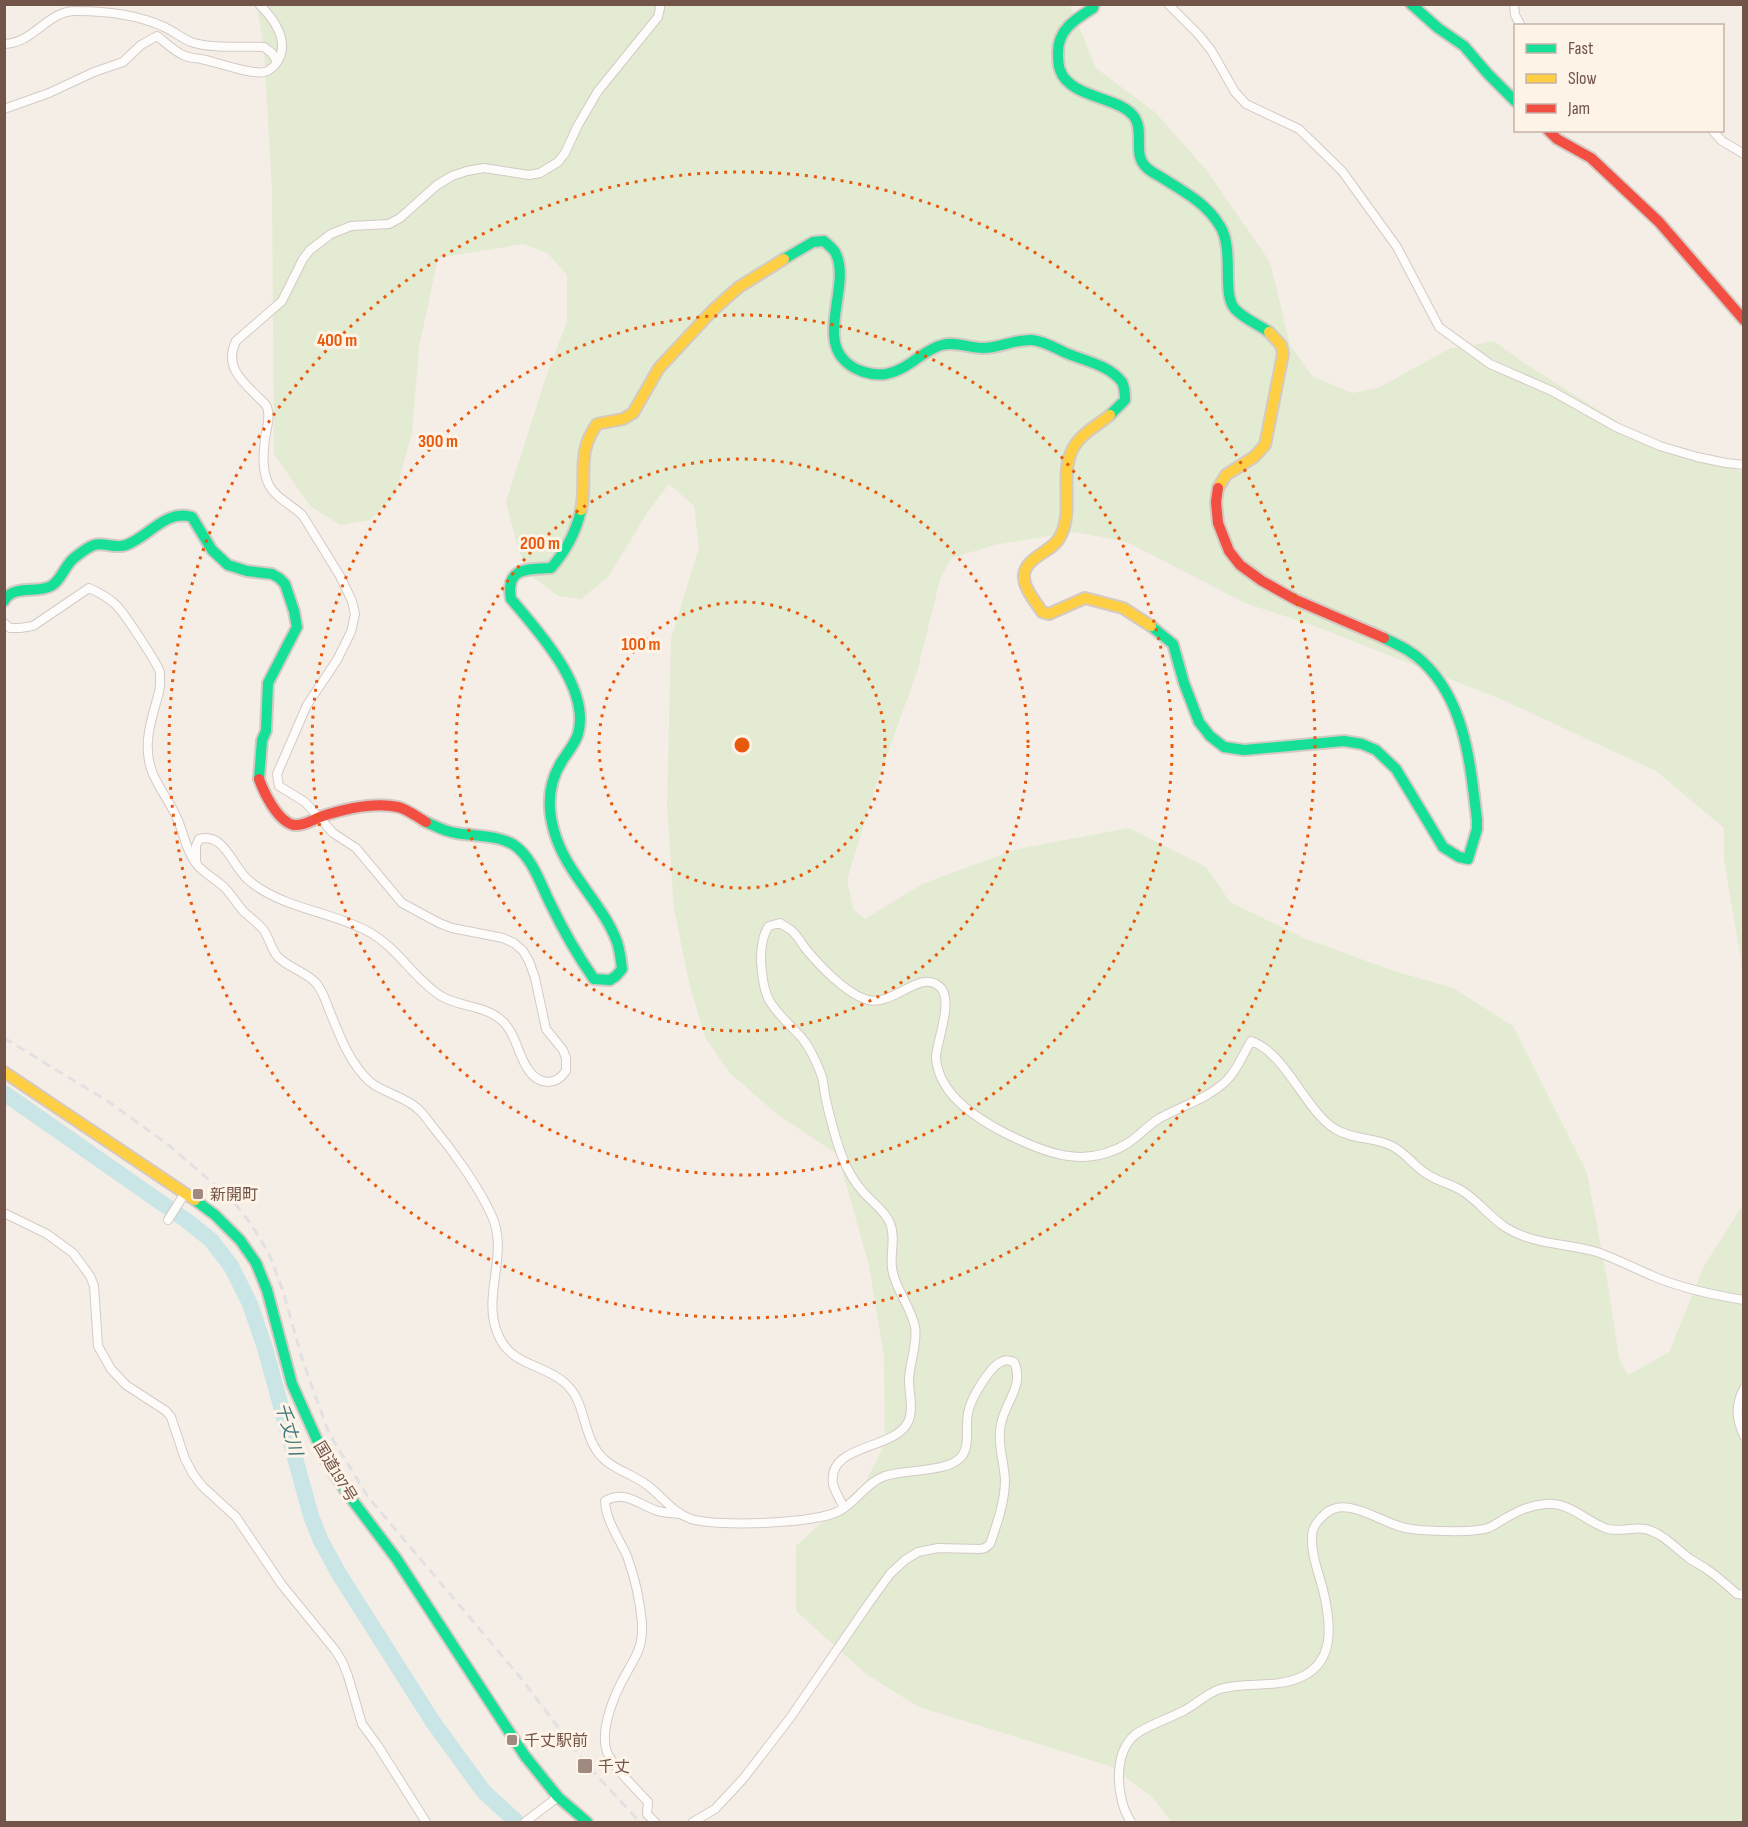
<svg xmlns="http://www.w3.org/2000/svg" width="1748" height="1827" font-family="'Sofia Sans Condensed','Noto Sans JP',sans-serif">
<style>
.green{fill:#e3ebd2}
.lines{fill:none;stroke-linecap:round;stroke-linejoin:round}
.river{stroke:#cae5e5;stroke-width:16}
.street-casing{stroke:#d4cac5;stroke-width:10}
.fast-casing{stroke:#d4cac4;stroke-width:14}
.slow-casing{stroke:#d4cac4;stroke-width:14}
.jam-casing{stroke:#d4cac4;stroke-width:14}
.street{stroke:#fefcfb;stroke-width:8}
.fast{stroke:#16e098;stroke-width:10}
.slow{stroke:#ffcf43;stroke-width:10}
.jam{stroke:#f24e42;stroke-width:10}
.rail{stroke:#e3e0e3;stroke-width:3;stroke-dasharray:9 6;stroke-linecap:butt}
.ring{fill:none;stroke:#e8590c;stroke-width:3;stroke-dasharray:3 6}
.poi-dot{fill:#a08a80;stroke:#fef3e7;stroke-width:2}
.labels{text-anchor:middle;stroke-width:6;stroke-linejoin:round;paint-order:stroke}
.poi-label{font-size:16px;fill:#725449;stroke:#fef3e7;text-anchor:start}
.street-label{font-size:16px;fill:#725449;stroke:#fef3e7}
.water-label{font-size:18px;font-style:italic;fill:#41797e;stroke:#fef3e7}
.centre{fill:#e8590c;stroke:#fef3e7;stroke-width:3}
.ring-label{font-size:18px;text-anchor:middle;font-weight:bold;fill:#e8590c;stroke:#fef3e7;stroke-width:6;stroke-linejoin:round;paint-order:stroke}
</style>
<rect width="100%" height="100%" fill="#f5eee7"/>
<path class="green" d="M 257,5 L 1070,5 L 1096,68 L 1156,113 L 1207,171 L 1270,262 L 1290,345 L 1312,376 L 1352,393 L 1378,388 L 1449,349 L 1494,341 L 1524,363 L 1635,433 L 1743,472 L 1743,989 L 1741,959 L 1724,860 L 1724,828 L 1656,771 L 1503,700 L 1317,627 L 1245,603 L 1127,542 L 1074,532 L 995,545 L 952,558 L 941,576 L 917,672 L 875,788 L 847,880 L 853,909 L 865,919 L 922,884 L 1017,849 L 1129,828 L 1206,867 L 1230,902 L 1306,939 L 1394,971 L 1453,988 L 1513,1026 L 1587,1173 L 1607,1279 L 1619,1358 L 1628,1375 L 1669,1352 L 1704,1266 L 1742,1206 L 1743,1198 L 1743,1822 L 1172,1822 L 1152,1797 L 1110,1766 L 919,1707 L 866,1674 L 796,1611 L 796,1546 L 866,1481 L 885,1444 L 884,1357 L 869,1266 L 838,1155 L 777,1114 L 730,1073 L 706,1039 L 690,987 L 674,909 L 667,806 L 671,639 L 699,547 L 694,506 L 669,484 L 647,513 L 608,577 L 581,599 L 558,596 L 530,575 L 518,549 L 506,502 L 544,383 L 567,321 L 567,275 L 547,253 L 523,244 L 438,258 L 419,347 L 412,433 L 395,495 L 370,520 L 340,525 L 310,506 L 274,454 L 272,189 L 264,50 Z"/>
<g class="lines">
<path class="river" d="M 4,1093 L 186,1220 L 211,1240 L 231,1266 L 250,1304 L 265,1348 L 311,1516 L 321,1541 L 339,1574 L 433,1722 L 484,1792 L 517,1822"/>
<g class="street-casing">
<path id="street" d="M 1168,4 L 1198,34 L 1211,50 L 1235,92 L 1246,104 L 1299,129 L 1342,171 L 1397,247 L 1439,327 L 1490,364 L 1552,391 L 1616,427 L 1660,446 L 1697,457 L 1726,463 L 1744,465
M 1514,4 L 1515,15 L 1521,26
M 4,44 C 35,43 47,10 77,11 C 105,11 137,15 162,26 C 172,30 181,38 191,42 C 211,49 242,46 264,47 L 272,53 L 277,62
M 4,109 L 49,93 L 94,72 L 123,62 L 141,45 L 157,36 C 165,42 174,51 183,55 C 188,58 195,58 201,59 C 217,62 251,75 264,72 C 268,72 272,68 275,65 C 292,44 275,20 259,4
M 1712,130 L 1722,141 L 1744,154
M 4,623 L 10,628 L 20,628 L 33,626 L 89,588 C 98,592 108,597 116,605 C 123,611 157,663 160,672 C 160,674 160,677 160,680 C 161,688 158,695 156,703 C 149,727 143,750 153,774 C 159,788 169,801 176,816 C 184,832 186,853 199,867 C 206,874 216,880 224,887 C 231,894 237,904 244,912 C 250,917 256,922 262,928 C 269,936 270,947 277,956 C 288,968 305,971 316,983 C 323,991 326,1002 330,1012 C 340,1036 349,1062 369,1081 C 383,1093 404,1096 418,1109 C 424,1114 428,1121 433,1127 C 453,1151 478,1186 491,1214 C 510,1253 482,1293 497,1332 C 510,1367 541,1362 565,1383 C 585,1401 582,1427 595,1448 C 606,1468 630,1472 647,1485 C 662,1496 672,1512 691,1519 C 717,1527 818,1524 841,1510 C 858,1500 866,1483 885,1476 C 906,1469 949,1473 962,1456 C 971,1444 964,1424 969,1409 C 972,1397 989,1369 999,1363 C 1006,1359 1007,1360 1014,1362 C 1025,1385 1005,1402 1001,1424 C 997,1443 1004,1461 1005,1480 C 1005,1501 997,1524 990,1544 L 985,1548 L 980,1549 L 938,1548 L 918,1552 L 905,1560 L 890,1574 L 869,1603 L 790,1718 L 743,1779 L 715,1809 L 693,1822
M 196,860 L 196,846 L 199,839 C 222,833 230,859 242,873 C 246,879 253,884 259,888 C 293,910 335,913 369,932 C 398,948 414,979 441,996 C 459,1007 483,1005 500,1019 C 515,1031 517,1051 526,1066 C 536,1084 554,1088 566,1071 L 566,1058 L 563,1050 L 546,1029 L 535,978 L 529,961 L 523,951 L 514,943 L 503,938 L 452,928 L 439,923 L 402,903 L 356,848 L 333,833 L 305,802 L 279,786 L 277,774 L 307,705 L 337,660 L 351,632 L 355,614 L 352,601 L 340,576 L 303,516 C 293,505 276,499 269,485 C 262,471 263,455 265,439 C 266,429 271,418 267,407 C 265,403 261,400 258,397 C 241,380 224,366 236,341 L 282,301 L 303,259 L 310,250 L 331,234 L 351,226 L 389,224 L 400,218 L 437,185 L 452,176 L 467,171 L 484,168 L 529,175 L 540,173 L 558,162 L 565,153 L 578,125 L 598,91 L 658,17 L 660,8 L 659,4
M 4,1213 L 47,1234 L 73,1253 L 82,1265 L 90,1276 L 94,1286 L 98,1346 L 111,1369 L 126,1385 L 166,1411 L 171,1417 L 185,1459 L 193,1474 L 202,1486 L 236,1517 L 282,1585 L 335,1650 L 342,1661 L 348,1676 L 362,1724 L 378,1746 L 426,1822
M 168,1220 L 185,1193
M 1744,1388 C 1735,1405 1736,1419 1744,1436
M 844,1508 C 841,1501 835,1492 833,1484 C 827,1443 894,1451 908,1422 C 914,1410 909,1393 909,1381 C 909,1363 918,1345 915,1327 C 911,1306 895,1290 892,1268 C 890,1254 896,1237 890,1223 C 886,1213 877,1206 870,1199 C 860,1190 852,1178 846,1166 C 837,1146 831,1122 826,1100 C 824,1092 824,1082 821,1074 C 816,1061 810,1048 802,1038 C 791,1026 777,1014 769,1000 C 763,988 762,974 761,960 C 761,948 762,935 769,926 L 780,923 C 784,926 788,928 791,930 C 797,935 801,942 805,948 C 819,965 846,994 868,1000 C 895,1006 921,968 940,987 C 954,1000 937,1040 936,1057 C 936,1065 940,1077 944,1083 C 956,1105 982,1121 1003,1132 C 1044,1153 1085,1170 1128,1143 C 1139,1136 1148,1125 1160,1118 C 1182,1106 1209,1098 1227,1080 C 1238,1069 1243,1054 1251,1041 C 1286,1053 1304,1109 1335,1129 C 1353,1140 1374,1137 1392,1146 C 1406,1153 1414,1166 1427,1174 C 1438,1182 1453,1184 1464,1192 C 1479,1202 1490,1217 1505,1227 C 1533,1245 1566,1243 1597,1252 C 1617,1259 1636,1269 1655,1277 C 1684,1289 1713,1295 1744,1300
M 525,1822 L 558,1797
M 655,1822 L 647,1814 L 648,1802 C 636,1789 614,1768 607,1752 C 599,1730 615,1693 626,1674 C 637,1654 643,1647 642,1623 C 640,1600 635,1578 627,1556 C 619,1538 606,1521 605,1501 C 624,1490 637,1503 655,1510 C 663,1513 671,1513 679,1514
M 1131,1822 C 1116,1800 1112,1753 1136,1734 C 1148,1725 1171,1718 1185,1710 C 1197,1704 1207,1693 1220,1689 C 1246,1681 1275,1689 1301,1677 C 1335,1662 1331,1625 1324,1594 C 1320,1575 1311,1557 1312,1536 C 1312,1527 1318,1520 1325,1514 C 1346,1495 1380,1522 1402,1527 C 1407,1529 1414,1529 1420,1530 C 1437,1531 1473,1533 1488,1528 C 1493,1526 1499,1522 1504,1519 C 1518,1511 1530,1505 1546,1504 C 1571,1502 1586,1522 1608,1529 C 1620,1532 1633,1527 1645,1529 C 1663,1533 1675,1548 1690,1559 C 1695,1562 1700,1565 1705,1568 C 1717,1576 1727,1585 1737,1594 L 1744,1595"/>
</g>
<g class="fast-casing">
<path id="fast" d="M 1094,4 L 1093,8 C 1076,19 1058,29 1058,52 C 1058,58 1058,65 1060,70 C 1070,99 1121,96 1135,118 C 1144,133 1133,153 1145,166 C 1150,172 1158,175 1164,179 C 1185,192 1207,204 1220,226 C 1235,250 1221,294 1235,309 C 1244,319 1258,324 1269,332
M 1411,4 L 1438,28 L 1464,46 L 1488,74 L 1516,102
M 784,259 L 813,242 L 824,241 C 828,245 834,249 836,254 C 850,284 819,335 844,360 C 854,371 872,376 886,374 C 909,370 922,350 942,345 C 956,341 969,348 983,348 C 1000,348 1015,339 1032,340 C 1044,341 1055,348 1066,353 C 1085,361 1109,365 1122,382 C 1125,388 1125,394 1125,400 L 1110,415
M 4,601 C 13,584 37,594 51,586 C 61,581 65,565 74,558 C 79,554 88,547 94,545 C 104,542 116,549 126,545 C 149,537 165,509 192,517 L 212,550 L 228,565 L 247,571 L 272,574 L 279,578 L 285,584 L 294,611 L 297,627 L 268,683 L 266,731 L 262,740 L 259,779
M 1151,626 L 1173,644 L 1184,683 L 1199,722 L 1210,736 L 1224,747 L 1244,750 L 1344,741 L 1362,744 L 1376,750 L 1396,769 L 1443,847 L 1459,857 L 1468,859 L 1477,829 L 1477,820 C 1470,764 1466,703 1423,662 C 1412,651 1398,645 1384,638
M 426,822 C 435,826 446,832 456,833 C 473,836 499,835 514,845 C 532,857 541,885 550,903 C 563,930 577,955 594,979 L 610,980 L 616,976 L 622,969 C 621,960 620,951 617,942 C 602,902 566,874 554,831 C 547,807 548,783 562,761 C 567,753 575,744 578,734 C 591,688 538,631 511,599 C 505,567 528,569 551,568 C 566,551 576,532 581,510
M 195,1200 L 215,1215 L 240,1240 L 256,1263 L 267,1290 L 292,1384 L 326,1460 L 347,1493 L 396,1558 L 525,1756 L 558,1797 L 587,1822"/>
</g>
<g class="slow-casing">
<path id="slow" d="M 1110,415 C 1099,424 1086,431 1078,441 C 1056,467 1075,506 1061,535 C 1054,552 1026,556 1024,575 C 1023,588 1036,602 1042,612 L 1049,614 L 1085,598 L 1123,608 L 1151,626
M 1218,488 L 1226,475 L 1254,457 L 1265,445 L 1283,354 L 1281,345 L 1269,332
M 581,510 C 588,476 575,455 597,424 L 623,419 L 633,413 L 659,368 L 713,310 L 739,287 L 784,259
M 4,1072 L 195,1200"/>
</g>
<g class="jam-casing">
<path id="jam" d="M 1548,130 L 1557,139 L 1591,158 L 1659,222 L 1744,320
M 1218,488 L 1216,502 L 1218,523 L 1229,551 L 1240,565 L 1262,581 L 1296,600 L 1384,638
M 259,779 C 264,793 278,822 294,825 C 304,826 312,820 320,817 C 344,809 373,802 398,807 C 407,809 417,817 426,822"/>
</g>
<use href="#street" class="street"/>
<use href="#fast" class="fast"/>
<use href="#slow" class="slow"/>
<use href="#jam" class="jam"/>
<path class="rail" d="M 4,1038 L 109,1102 L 170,1146 L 232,1200 L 251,1224 L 269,1254 L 283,1291 L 303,1362 L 329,1433 L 368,1497 L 520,1677 L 586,1764 L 640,1822"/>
</g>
<g class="ring">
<circle cx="742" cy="745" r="143"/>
<circle cx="742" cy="745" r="286"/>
<circle cx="742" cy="745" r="430"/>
<circle cx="742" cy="745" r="573"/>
</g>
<g class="poi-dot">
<rect x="192" y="1188" width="12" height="12" rx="3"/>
<rect x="506" y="1734" width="12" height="12" rx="3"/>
<rect x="577" y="1758" width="16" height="16" rx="3"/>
</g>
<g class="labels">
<g class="poi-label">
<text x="210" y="1200">新開町</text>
<text x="524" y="1746">千丈駅前</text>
<text x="598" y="1772">千丈</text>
</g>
<g class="street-label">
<text transform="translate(336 1471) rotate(59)" y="6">国道197号</text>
</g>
<g class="water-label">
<text transform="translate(289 1429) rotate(74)" y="6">千丈川</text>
</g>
</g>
<circle cx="742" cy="745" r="9" class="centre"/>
<g class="ring-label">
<text x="337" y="346">400 m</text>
<text x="438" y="447">300 m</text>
<text x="540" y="549">200 m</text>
<text x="641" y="650">100 m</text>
</g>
<rect width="1748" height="1827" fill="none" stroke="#725449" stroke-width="12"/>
<rect x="1514" y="24" width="210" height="108" fill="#fef3e7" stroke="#c6b3a8" stroke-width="1.5"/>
<rect x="1526" y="44" width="30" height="9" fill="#16e098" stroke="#c6b3a8" stroke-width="1.5"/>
<text x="1568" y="54" font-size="18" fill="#725449">Fast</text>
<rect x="1526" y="74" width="30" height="9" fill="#ffcf43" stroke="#c6b3a8" stroke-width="1.5"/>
<text x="1568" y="84" font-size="18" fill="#725449">Slow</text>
<rect x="1526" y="104" width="30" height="9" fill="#f24e42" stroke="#c6b3a8" stroke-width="1.5"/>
<text x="1568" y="114" font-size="18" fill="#725449">Jam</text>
</svg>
